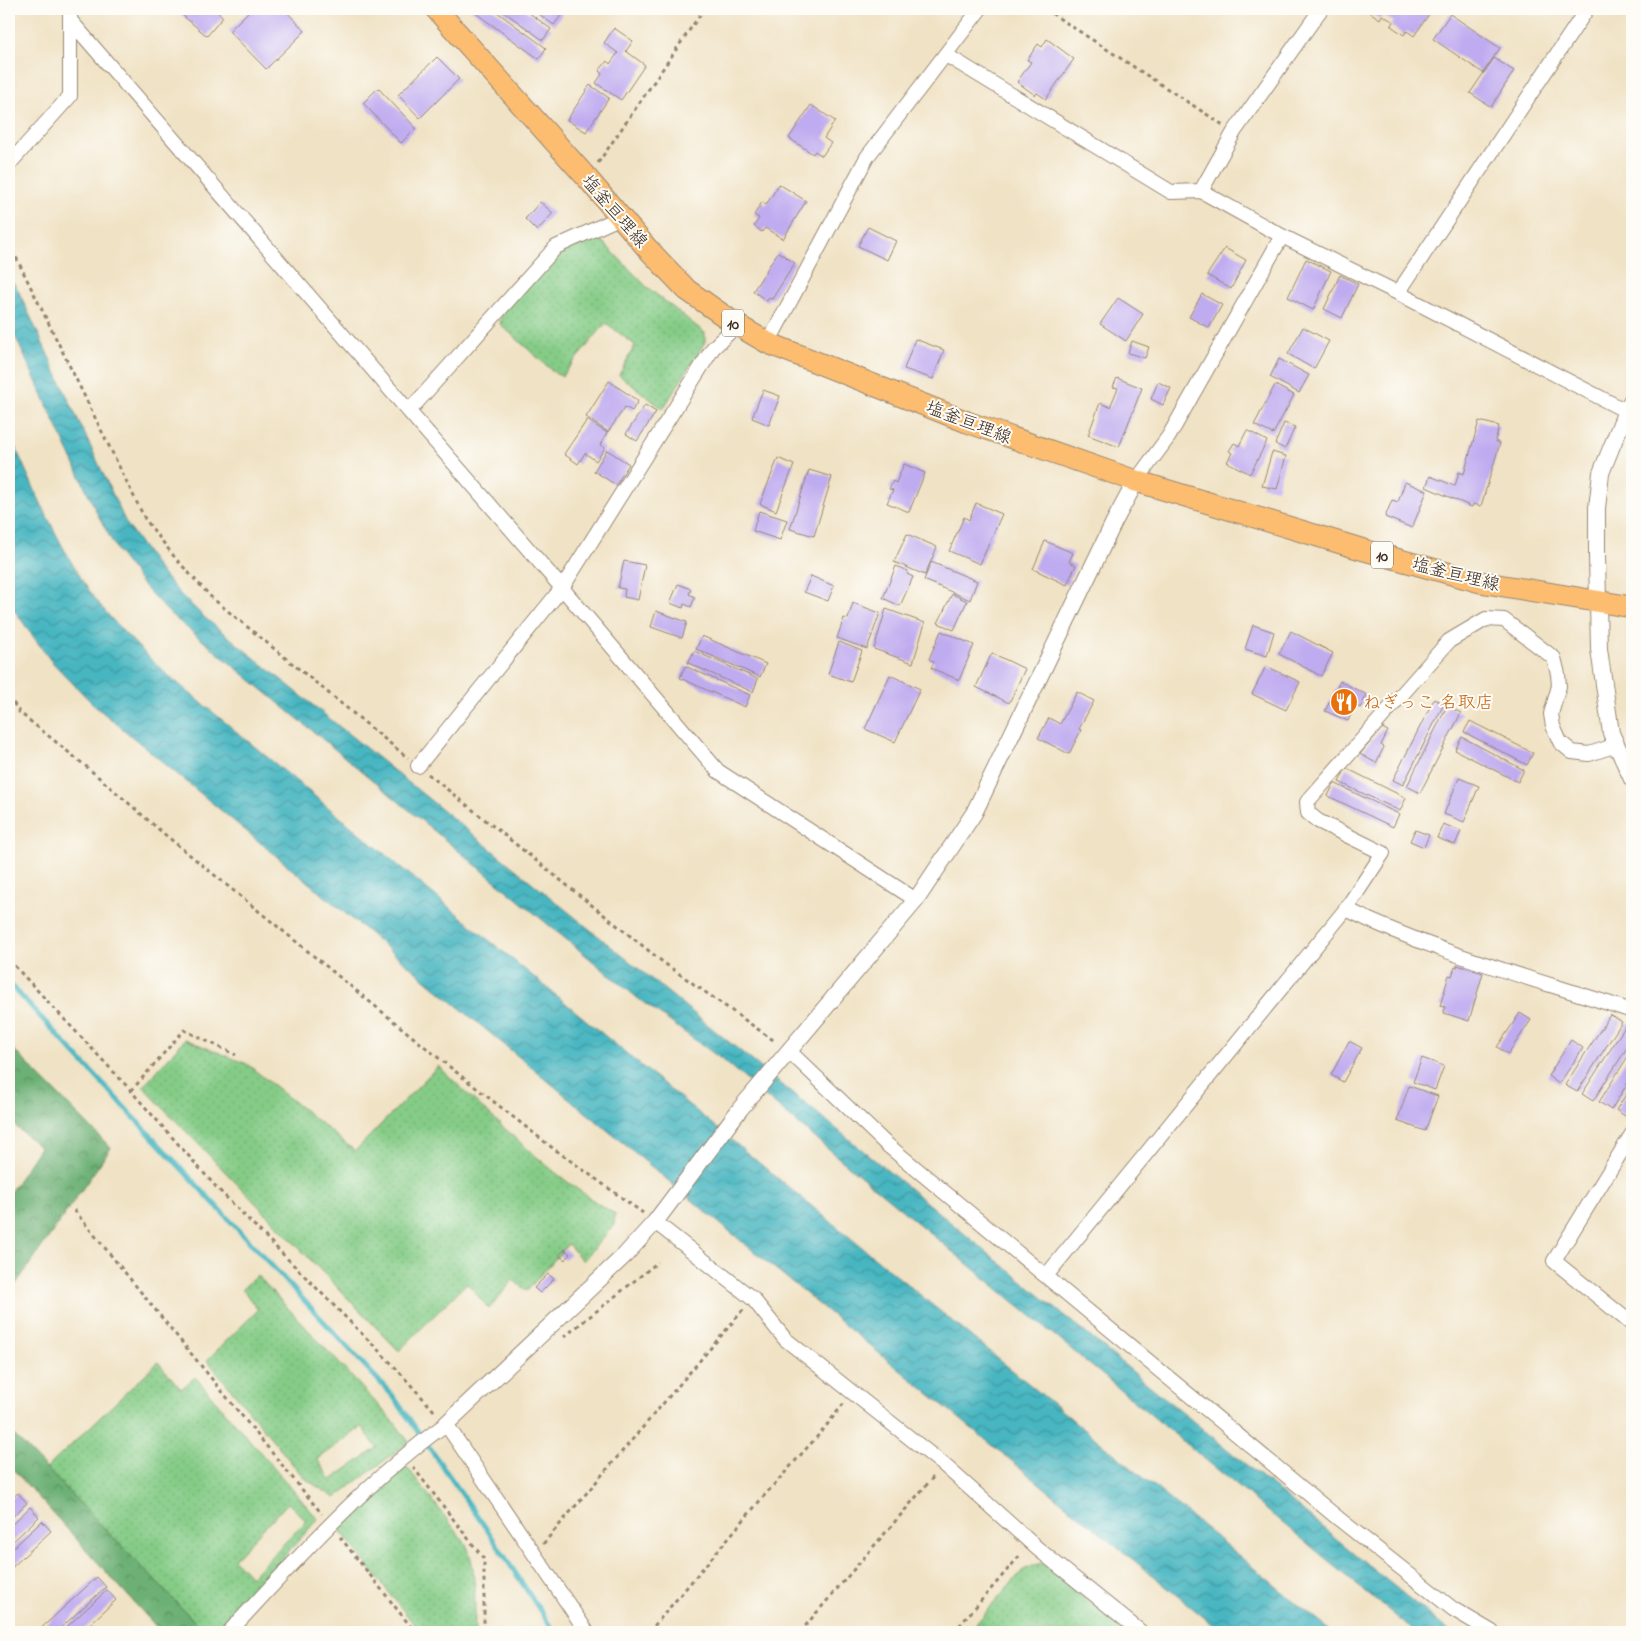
<svg xmlns="http://www.w3.org/2000/svg" width="1641" height="1641" font-family="'Indie Flower','Klee One',sans-serif">
<style>
.grass{fill:url(#grass-dots);stroke:#607b52;fill-rule:evenodd}
.forest{fill:url(#forest-crowns);stroke:#546d49}
.water{fill:url(#water-waves);stroke:#417070}
.lines{fill:none;stroke-linecap:round;stroke-linejoin:round}
.stream{stroke:#47b6c1;stroke-width:5}
.building{fill:#bfabf0}
.minor-casing{stroke:#968671;stroke-width:16}
.tertiary-casing{stroke:#968671;stroke-width:18}
.primary-casing{stroke:#968671;stroke-width:23}
.path{stroke:#968671;stroke-width:3;stroke-dasharray:4 4;stroke-linecap:butt}
.minor{stroke:#fff;stroke-width:14}
.tertiary{stroke:#fff;stroke-width:16}
.primary{stroke:#fcbd6f;stroke-width:21}
.labels{text-anchor:middle;stroke-width:4;stroke-linejoin:round;paint-order:stroke}
.shield{fill:#fdfcf7;stroke:#75695f;stroke-width:1}
.shield-label{font-size:16px;font-weight:bold;fill:#3b2a1e}
.street-label{font-size:18px;fill:#3b2a1e;stroke:#fdfcf7}
.food-label{font-size:18px;fill:#c56008;stroke:#fdfcf7;text-anchor:start}
</style>
<defs>
<pattern id="grass-dots" width="8" height="8" patternUnits="userSpaceOnUse" patternTransform="scale(1.25)"><rect width="8" height="8" fill="#85cc87"/><path d="M2 2h.1M6 6h.1" fill="none" stroke="#74af74" stroke-width="1.8" stroke-linecap="round"/></pattern>
<pattern id="forest-crowns" width="20" height="18" patternUnits="userSpaceOnUse" patternTransform="scale(1.25)"><rect width="20" height="18" fill="#6cb074"/><path d="M2 6a3 3 0 1 1 6 0M12 15a3 3 0 1 1 6 0" fill="none" stroke="#5a8f5f"/></pattern>
<pattern id="water-waves" width="16" height="10" patternUnits="userSpaceOnUse" patternTransform="scale(1.25)"><rect width="16" height="10" fill="#47b6c1"/><path d="M0 5q4-4 8 0t8 0" fill="none" stroke="#3c949c"/></pattern>
</defs>
<rect width="100%" height="100%" fill="#fdfcf7"/>
<filter id="ink" filterUnits="userSpaceOnUse"><feTurbulence type="fractalNoise" baseFrequency=".02" numOctaves="2"/><feDisplacementMap in="SourceGraphic" scale="10" xChannelSelector="R" yChannelSelector="G"/><feConvolveMatrix kernelMatrix="1 2 1 2 8 2 1 2 1" color-interpolation-filters="sRGB"/></filter>
<filter id="wash" filterUnits="userSpaceOnUse"><feTurbulence type="fractalNoise" baseFrequency=".0096" numOctaves="4" result="noise"/><feDisplacementMap in="SourceGraphic" scale="20" xChannelSelector="R" yChannelSelector="G"/><feGaussianBlur stdDeviation="1.12" result="paint"/><feColorMatrix in="noise" values="0 0 0 0 0 0 0 0 0 0 0 0 0 0 0 0 0 1.4 0 .05"/><feComposite in="paint" operator="in"/></filter>
<g filter="url(#wash)">
<rect width="100%" height="100%" fill="#f0e2c4"/>
<path class="grass" d="M 598,237 L 647,287 L 705,333 L 705,342 L 663,409 L 619,375 L 635,345 L 606,323 L 562,376 L 556,374 L 500,324 L 502,314 L 549,260 L 562,251 Z
M 185,1039 L 247,1064 L 355,1151 L 438,1066 C 494,1118 549,1175 615,1214 L 614,1225 L 583,1261 L 568,1244 L 527,1291 L 513,1280 L 489,1309 L 467,1283 L 399,1351 L 143,1087 Z
M 257,1275 L 394,1422 L 409,1442 L 335,1498 L 304,1478 L 207,1360 L 258,1310 L 242,1289 ZM 362,1427 L 377,1448 L 331,1480 L 317,1459 Z
M 158,1362 L 181,1389 L 195,1377 L 318,1519 L 253,1591 L 212,1632 L 205,1632 L 46,1469 ZM 288,1503 L 306,1521 L 251,1577 L 234,1559 Z
M 401,1467 L 407,1467 L 466,1544 C 478,1571 474,1603 475,1632 L 420,1632 L 338,1528 L 349,1512 Z
M 1041,1563 L 1126,1632 L 969,1632 L 1023,1570 Z"/>
<path class="forest" d="M 9,1045 L 111,1148 L 9,1294 L 9,1194 L 40,1147 L 9,1121 Z
M 9,1430 L 205,1632 L 161,1632 L 9,1465 Z"/>
<path class="water" d="M 9,276 L 18,290 L 126,523 L 156,566 L 179,593 L 204,617 L 849,1139 L 1450,1632 L 1415,1632 L 835,1155 L 724,1061 L 640,1000 L 169,613 L 142,584 L 118,552 L 98,515 L 9,323 Z
M 9,433 C 32,484 54,536 84,583 C 107,618 138,647 169,676 L 792,1190 L 1332,1632 L 1222,1632 L 746,1245 L 95,706 L 51,661 L 9,603 Z"/>
<g class="lines">
<path class="stream" d="M 9,983 L 393,1396 L 490,1534 L 554,1632"/>
</g>
<g id="blocks">
<path class="building" d="M 175,9 L 214,9 L 223,17 L 207,36 Z
M 251,9 L 284,9 L 305,31 L 266,69 L 229,31 Z
M 470,9 L 493,9 L 546,48 L 539,59 Z
M 500,9 L 524,9 L 551,29 L 543,40 Z
M 532,9 L 555,9 L 562,14 L 554,25 Z
M 1365,9 L 1421,9 L 1429,14 L 1414,36 L 1407,31 L 1404,35 L 1391,26 L 1394,22 L 1382,15 L 1380,19 Z
M 1450,14 L 1500,48 L 1483,73 L 1433,39 Z
M 614,28 L 633,41 L 626,51 L 645,65 L 621,100 L 596,83 L 602,74 L 599,71 L 607,61 L 610,64 L 618,53 L 604,43 Z
M 1047,39 L 1074,59 L 1046,99 L 1037,93 L 1035,95 L 1017,82 L 1031,62 L 1027,60 L 1038,44 L 1042,47 Z
M 437,57 L 459,79 L 420,118 L 398,95 Z
M 1494,58 L 1514,71 L 1491,107 L 1470,93 Z
M 590,85 L 609,98 L 586,132 L 567,120 Z
M 378,88 L 416,128 L 401,143 L 363,103 Z
M 811,105 L 835,121 L 824,138 L 831,143 L 822,156 L 815,151 L 813,154 L 789,138 Z
M 779,184 L 806,201 L 783,239 L 765,228 L 762,232 L 754,226 L 759,218 L 754,215 L 762,202 L 766,205 Z
M 540,202 L 553,213 L 537,231 L 525,219 Z
M 868,227 L 896,241 L 887,260 L 858,246 Z
M 1225,248 L 1246,260 L 1231,289 L 1207,275 Z
M 778,252 L 795,263 L 772,299 L 769,298 L 767,301 L 753,291 Z
M 1306,259 L 1331,271 L 1313,310 L 1288,297 Z
M 1340,275 L 1358,284 L 1342,318 L 1324,309 Z
M 1202,294 L 1222,305 L 1209,328 L 1189,317 Z
M 1118,298 L 1143,314 L 1126,341 L 1100,324 Z
M 1303,327 L 1329,341 L 1314,369 L 1288,354 Z
M 915,339 L 944,350 L 933,379 L 904,369 Z
M 1132,341 L 1149,347 L 1145,358 L 1128,353 Z
M 1279,359 L 1309,375 L 1299,393 L 1270,377 Z
M 1117,378 L 1142,388 L 1119,447 L 1088,435 L 1100,403 L 1110,407 L 1118,388 L 1113,387 Z
M 609,381 L 638,401 L 632,411 L 625,407 L 608,432 L 586,417 Z
M 1158,382 L 1171,388 L 1163,405 L 1151,399 Z
M 1275,385 L 1294,395 L 1273,434 L 1254,425 Z
M 763,390 L 780,396 L 769,425 L 752,418 Z
M 645,405 L 656,412 L 637,441 L 626,434 Z
M 587,420 L 607,433 L 600,445 L 605,448 L 596,461 L 585,453 L 578,464 L 564,454 Z
M 1479,421 L 1499,426 L 1495,441 L 1500,443 L 1481,506 L 1473,504 L 1472,507 L 1426,487 L 1430,476 L 1455,486 L 1459,472 L 1464,474 Z
M 1284,423 L 1295,427 L 1285,449 L 1275,444 Z
M 1247,430 L 1267,441 L 1250,474 L 1227,462 L 1232,453 L 1229,451 L 1234,443 L 1239,446 Z
M 607,450 L 629,464 L 616,485 L 594,471 Z
M 1272,452 L 1286,456 L 1277,489 L 1262,486 Z
M 778,458 L 794,465 L 776,511 L 760,504 Z
M 904,464 L 925,473 L 909,512 L 887,503 L 893,490 L 889,489 L 893,481 L 896,483 Z
M 809,470 L 832,477 L 814,536 L 790,529 Z
M 1405,482 L 1427,491 L 1412,528 L 1385,517 L 1392,500 L 1398,502 Z
M 976,503 L 1002,514 L 980,564 L 949,551 L 964,517 L 969,520 Z
M 759,511 L 787,520 L 780,540 L 753,531 Z
M 907,534 L 937,547 L 925,575 L 894,562 Z
M 1045,541 L 1073,553 L 1069,562 L 1076,565 L 1067,585 L 1033,569 Z
M 624,561 L 645,565 L 638,600 L 624,597 L 625,589 L 618,588 Z
M 931,562 L 977,581 L 970,600 L 924,580 Z
M 896,566 L 908,571 L 907,574 L 913,577 L 900,606 L 883,598 Z
M 811,576 L 834,586 L 828,601 L 804,592 Z
M 678,584 L 691,589 L 689,594 L 695,597 L 691,607 L 684,604 L 683,608 L 670,603 Z
M 952,594 L 967,601 L 954,630 L 938,623 Z
M 853,603 L 880,613 L 867,649 L 837,638 L 844,618 L 848,619 Z
M 886,609 L 925,623 L 913,663 L 874,649 Z
M 656,611 L 687,622 L 682,638 L 651,627 Z
M 1253,625 L 1274,632 L 1267,656 L 1245,649 Z
M 941,631 L 974,645 L 959,680 L 931,668 L 934,662 L 929,659 Z
M 1291,631 L 1333,653 L 1321,676 L 1279,654 Z
M 702,636 L 766,664 L 760,677 L 696,649 Z
M 839,642 L 862,651 L 851,682 L 828,674 Z
M 694,651 L 758,679 L 753,692 L 688,663 Z
M 992,653 L 1025,669 L 1009,703 L 976,687 Z
M 685,666 L 750,695 L 745,707 L 680,678 Z
M 1266,666 L 1300,682 L 1286,710 L 1252,694 Z
M 890,675 L 920,689 L 895,742 L 865,729 Z
M 1340,681 L 1367,695 L 1360,708 L 1355,705 L 1348,721 L 1325,711 Z
M 1077,692 L 1094,701 L 1079,729 L 1081,730 L 1069,754 L 1038,738 L 1049,718 L 1060,724 Z
M 1434,699 L 1444,704 L 1403,785 L 1393,780 Z
M 1447,706 L 1461,713 L 1420,793 L 1407,786 Z
M 1470,721 L 1533,753 L 1527,765 L 1464,732 Z
M 1382,728 L 1388,731 L 1381,745 L 1384,747 L 1376,763 L 1360,754 Z
M 1462,737 L 1524,770 L 1518,782 L 1455,750 Z
M 1346,768 L 1406,798 L 1400,811 L 1339,782 Z
M 1459,778 L 1479,786 L 1464,822 L 1444,814 Z
M 1334,783 L 1399,814 L 1393,827 L 1328,796 Z
M 1443,824 L 1461,831 L 1455,845 L 1437,838 Z
M 1415,830 L 1429,835 L 1424,847 L 1410,841 Z
M 1457,965 L 1483,973 L 1469,1021 L 1444,1013 L 1445,1007 L 1440,1006 L 1449,975 L 1452,976 L 1455,967 L 1457,968 Z
M 1520,1013 L 1531,1020 L 1508,1054 L 1497,1047 Z
M 1610,1015 L 1622,1022 L 1577,1092 L 1565,1085 Z
M 1628,1022 L 1632,1024 L 1632,1040 L 1593,1101 L 1582,1094 Z
M 1571,1040 L 1583,1048 L 1559,1084 L 1548,1076 Z
M 1349,1041 L 1362,1048 L 1343,1082 L 1331,1075 Z
M 1632,1050 L 1632,1076 L 1611,1110 L 1599,1102 Z
M 1422,1058 L 1444,1066 L 1435,1090 L 1413,1082 Z
M 1632,1085 L 1632,1111 L 1628,1118 L 1616,1110 Z
M 1409,1086 L 1438,1096 L 1425,1131 L 1397,1121 Z
M 565,1249 L 570,1254 L 565,1260 L 559,1255 Z
M 548,1274 L 554,1279 L 540,1293 L 534,1288 Z
M 18,1493 L 27,1503 L 9,1520 L 9,1501 Z
M 30,1507 L 39,1517 L 9,1545 L 9,1527 Z
M 42,1521 L 51,1531 L 9,1570 L 9,1552 Z
M 97,1577 L 106,1587 L 56,1632 L 37,1632 Z
M 107,1590 L 116,1600 L 81,1632 L 61,1632 Z"/>
</g>
</g>
<g filter="url(#ink)">
<use href="#blocks" fill-opacity="0" stroke="#968671" stroke-width="1"/>
<g class="lines">
<g class="minor-casing">
<path id="minor" d="M 1321,9 L 1234,132 L 1201,191 L 1282,236 L 1398,293 L 1626,411
M 70,20 L 562,588 L 718,771 L 916,900
M 946,55 L 1171,192 L 1201,191
M 9,164 L 70,96 L 70,9
M 1398,293 L 1587,9
M 768,343 L 867,157 L 980,9
M 409,411 L 556,247 L 621,217
M 1136,481 L 1169,436 L 1282,236
M 418,766 L 562,588 L 713,348 L 737,325
M 1346,909 C 1437,954 1536,979 1632,1011
M 789,1051 L 885,1143 L 1339,1519 L 1453,1609 L 1492,1632
M 1632,1134 L 1554,1261 L 1632,1324
M 655,1222 L 753,1299 L 785,1339 L 944,1465 L 1038,1549 L 1141,1632
M 1046,1276 L 1346,909 L 1383,853 L 1318,821 L 1308,813 L 1307,802 L 1449,641 L 1486,619 L 1504,620 L 1554,658 L 1558,674 L 1559,686 L 1551,714 L 1553,726 L 1560,742 L 1572,752 L 1589,754 L 1617,745
M 229,1632 C 297,1559 364,1483 446,1424 L 587,1632"/>
</g>
<g class="tertiary-casing">
<path id="tertiary" d="M 1632,400 L 1626,411 L 1601,473 L 1597,508 L 1597,556 L 1599,649 L 1611,733 L 1632,779
M 446,1424 L 625,1255 L 655,1222 L 740,1109 L 916,900 L 974,813 L 1114,522 L 1136,481"/>
</g>
<g class="primary-casing">
<path id="primary" d="M 436,9 L 587,178 L 647,248 L 687,290 L 737,325 L 768,343 L 967,422 L 1136,481 L 1364,550 L 1480,582 L 1632,607"/>
</g>
<path class="path" d="M 1045,9 L 1223,125
M 598,163 L 704,9
M 9,243 L 145,519 L 176,559 L 212,598 L 408,758
M 9,696 L 19,712 L 88,768 L 163,833 L 446,1064 L 550,1146 L 643,1213
M 428,774 L 664,963 L 776,1042
M 9,960 L 124,1083 L 217,1188 L 394,1366 L 435,1412
M 131,1091 L 184,1030 L 236,1055
M 74,1210 L 322,1514
M 564,1337 L 658,1262
M 413,1467 L 484,1559 L 484,1632
M 340,1537 L 415,1632
M 543,1544 L 744,1309
M 649,1632 L 763,1497 L 823,1430 L 844,1403
M 800,1632 L 935,1475
M 954,1632 L 1021,1554"/>
<use href="#minor" class="minor"/>
<use href="#tertiary" class="tertiary"/>
<use href="#primary" class="primary"/>
</g>
</g>
<defs>
<g id="restaurant-disc" transform="scale(1.4375)"><circle r="9.5" fill="#e8710a" stroke="#fdfcf7"/><path d="M-5-6h1v4h1v-4h1v4h1v-4h1v5L-1.5 .5V6h-2V.5L-5-1ZM5-6V6H3V1.5H1.5Q1.5-4 5-6Z" fill="#fff"/></g>
</defs>
<g fill-rule="evenodd">
<use href="#restaurant-disc" x="1344" y="702"/>
</g>
<g class="labels">
<g class="shield">
<rect x="722" y="309.5" width="22" height="27" rx="4"/>
<rect x="1371" y="541.5" width="22" height="27" rx="4"/>
</g>
<g class="shield-label">
<text x="733" y="329">10</text>
<text x="1382" y="561">10</text>
</g>
<g class="street-label">
<text transform="translate(615 211) rotate(49)" y="6">塩釜亘理線</text>
<text transform="translate(969 422) rotate(21)" y="6">塩釜亘理線</text>
<text transform="translate(1456 574) rotate(14)" y="6">塩釜亘理線</text>
</g>
<g class="food-label">
<text x="1363" y="708">ねぎっこ 名取店</text>
</g>
</g>
<rect width="1641" height="1641" fill="none" stroke="#fdfcf7" stroke-width="30"/>
</svg>
